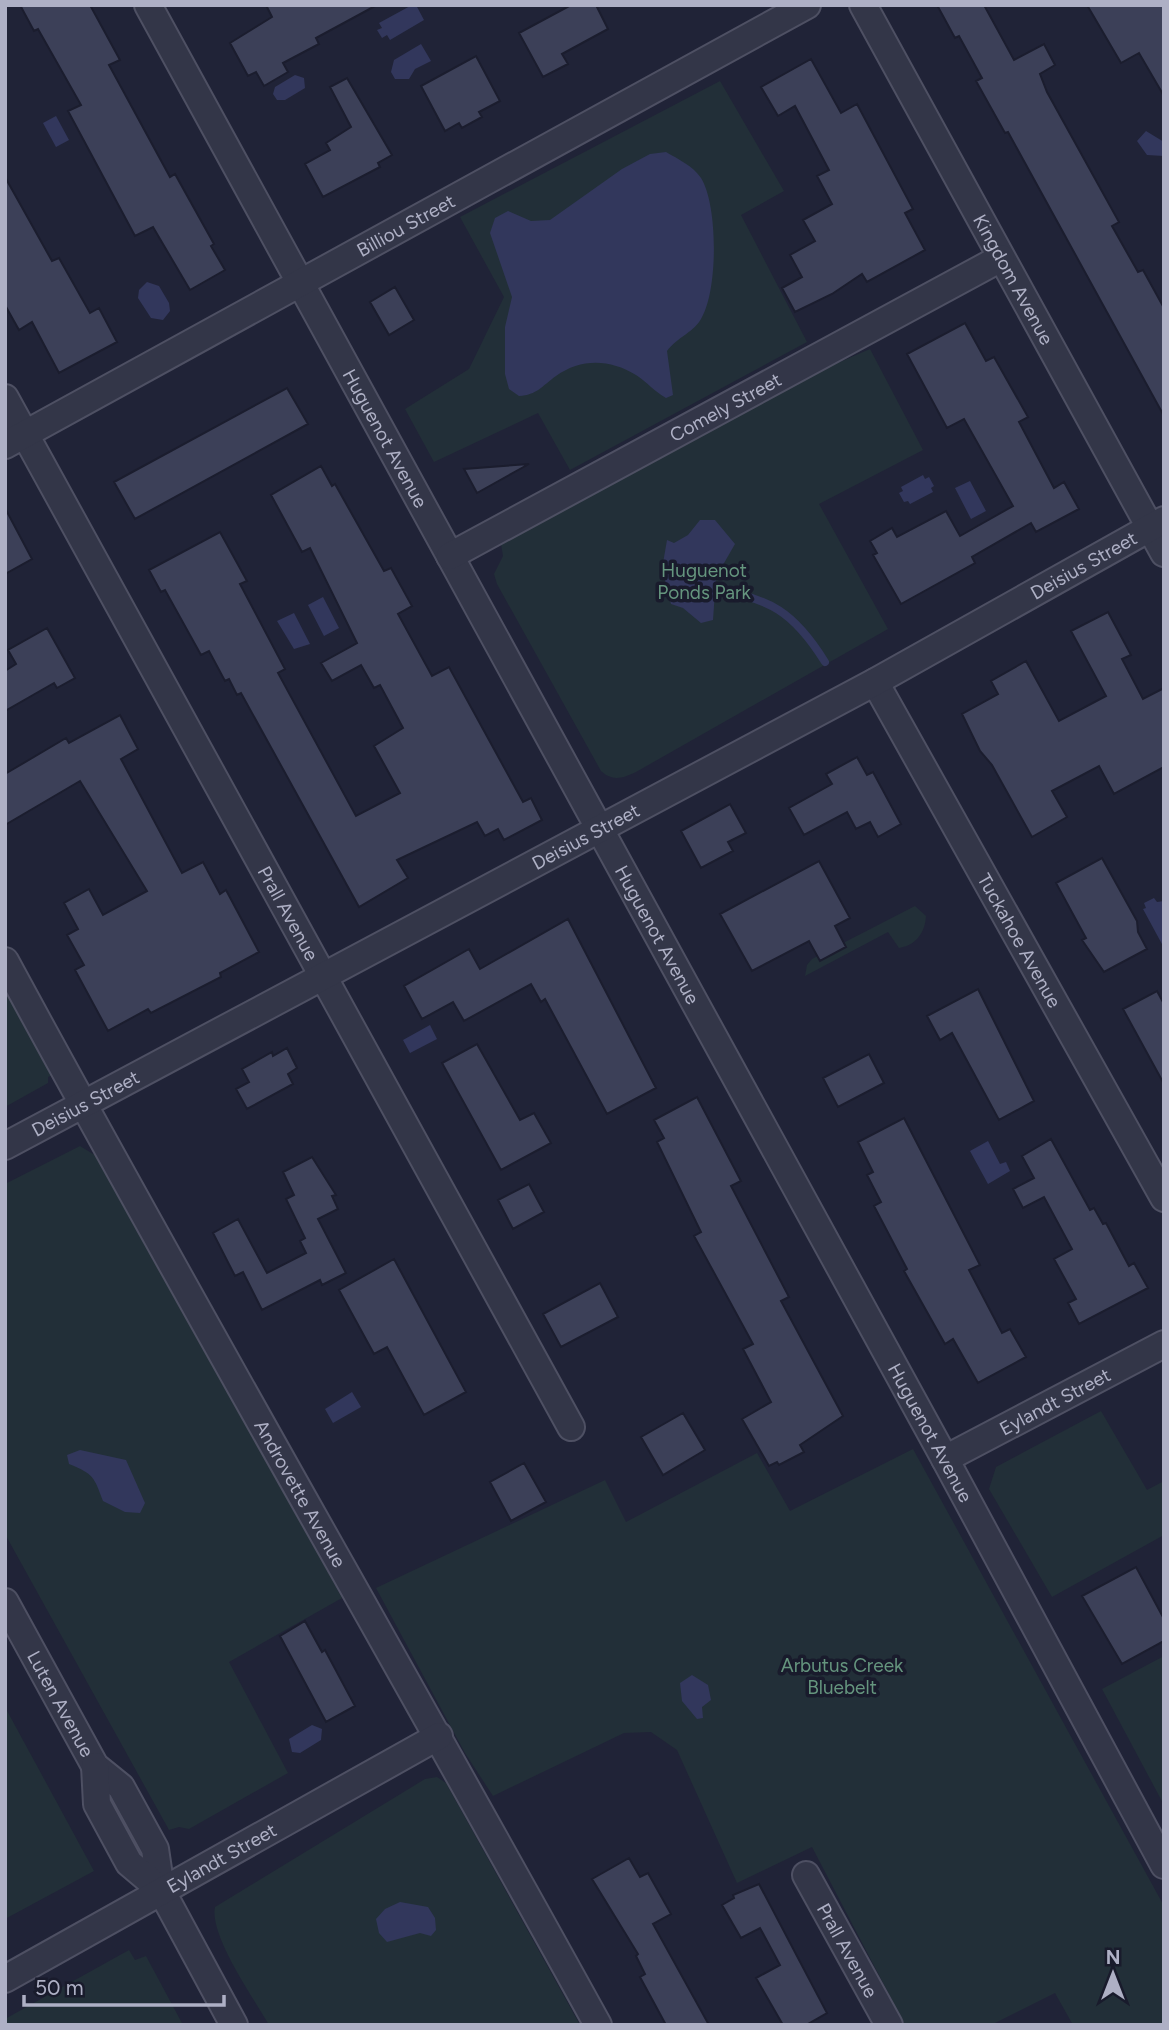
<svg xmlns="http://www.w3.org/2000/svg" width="1169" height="2030" font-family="Figtree,sans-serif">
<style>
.green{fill:#222f38}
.water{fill:#32375c}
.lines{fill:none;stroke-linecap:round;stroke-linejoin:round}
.stream{stroke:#32375c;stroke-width:8}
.building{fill:#3c4058;stroke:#1b1d2e;stroke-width:2}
.minor-casing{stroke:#4e5063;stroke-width:30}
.minor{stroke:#333648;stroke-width:26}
.labels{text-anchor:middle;stroke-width:7;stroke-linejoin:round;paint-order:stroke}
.street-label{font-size:19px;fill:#aeb0c5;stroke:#191b2c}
.park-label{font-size:19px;fill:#65957e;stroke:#191b2c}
</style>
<rect width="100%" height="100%" fill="#202337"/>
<path class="green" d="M 720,81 L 784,191 L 741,215 L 807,342 L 570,470 L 538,413 L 434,462 L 405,409 L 469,369 L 504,297 L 460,217 Z
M 870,349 L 923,450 L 819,504 L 888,629 L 636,772 C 623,778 613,782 601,771 L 497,584 L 494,574 L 503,556 L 501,544 L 803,378 Z
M 915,906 L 926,916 C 925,933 916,945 899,948 L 888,932 L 805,976 L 807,965 L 812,959 Z
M 5,981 L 55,1074 L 48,1077 L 48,1083 L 5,1107 Z
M 80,1146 L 93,1154 L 101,1152 L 342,1598 L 229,1662 L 288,1773 L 189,1829 L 179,1827 L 169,1830 L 5,1534 L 5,1184 Z
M 1101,1411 L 1147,1490 L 1164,1481 L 1164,1535 L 1052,1597 L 989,1489 L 996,1467 Z
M 913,1449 L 1164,1906 L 1164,2025 L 1073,2025 L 1055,1993 L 991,2025 L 905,2025 L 812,1847 L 737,1883 L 677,1750 L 651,1732 L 624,1733 L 493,1796 L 465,1753 L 376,1588 L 605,1480 L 626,1522 L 757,1453 L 790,1511 Z
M 1164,1656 L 1164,1805 L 1102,1689 Z
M 5,1707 L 94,1871 L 5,1919 Z
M 437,1777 L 446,1783 L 580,2025 L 269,2025 C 254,1999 209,1935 215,1907 L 425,1779 Z
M 129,1950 L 135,1960 L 146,1956 L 183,2025 L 5,2025 L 5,2019 Z"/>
<path class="water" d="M 412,5 L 416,5 L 424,20 L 390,40 L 387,35 L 382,38 L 377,30 L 382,28 L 379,23 Z
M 421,44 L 431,61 L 415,69 L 409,79 L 395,79 L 391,72 L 394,60 Z
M 295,75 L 304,78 L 305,88 L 285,100 L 277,100 L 273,94 L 275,87 Z
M 56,116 L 69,140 L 56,147 L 43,123 Z
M 1146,131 L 1164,142 L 1164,156 L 1147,155 L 1137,141 Z
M 666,152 C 678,159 693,166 701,178 C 718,205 718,289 702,317 C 695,332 677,337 667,351 L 673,395 L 666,398 C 655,392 647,382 636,375 C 610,359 581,358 556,376 C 542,386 537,395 519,396 L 509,389 L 505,374 L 505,327 L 512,297 L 490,233 L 495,218 L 508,211 L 531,221 L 550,220 L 622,169 L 650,154 Z
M 147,282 L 159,286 L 169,303 L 170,311 L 163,320 L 151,318 L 138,298 L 139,290 Z
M 923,475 L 925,479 L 929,477 L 934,486 L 931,488 L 933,492 L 910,504 L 908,501 L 904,502 L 899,493 L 903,491 L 901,487 Z
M 970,481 L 986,511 L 971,519 L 955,488 Z
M 700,520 L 715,520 L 735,544 L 716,577 L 713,620 L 701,623 L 683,608 L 671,604 L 662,569 L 667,540 L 674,543 L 688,535 Z
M 323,597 L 339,628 L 324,636 L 308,605 Z
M 294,613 L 310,644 L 294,649 L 277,621 Z
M 1154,898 L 1157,902 L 1164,901 L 1163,946 L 1143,909 L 1146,908 L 1144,903 Z
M 430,1025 L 437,1039 L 410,1053 L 403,1040 Z
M 988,1141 L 1000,1164 L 1006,1162 L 1010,1171 L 988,1184 L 970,1151 Z
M 352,1392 L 361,1407 L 333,1423 L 325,1409 Z
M 80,1450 L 126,1460 L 145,1503 L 140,1513 L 125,1512 L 103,1501 C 94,1477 94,1474 69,1464 L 67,1455 Z
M 692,1675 L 708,1685 L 711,1700 L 702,1707 L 703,1718 L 697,1719 L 682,1701 L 680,1683 Z
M 312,1725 L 322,1729 L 321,1740 L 300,1753 L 292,1752 L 289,1739 Z
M 400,1902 L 428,1907 L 435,1918 L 436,1930 L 431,1936 L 420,1933 L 387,1942 L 379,1933 L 376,1919 L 385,1909 Z"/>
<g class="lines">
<path class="stream" d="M 713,589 C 770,598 794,612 825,662"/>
</g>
<path class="building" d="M 20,5 L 90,5 L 120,60 L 109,65 L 170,177 L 175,174 L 214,244 L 211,246 L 225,270 L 190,290 L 153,227 L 135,236 L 68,111 L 81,105 L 38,29 L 34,31 Z
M 266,5 L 377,5 L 316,38 L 319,44 L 283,63 L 288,72 L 264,86 L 256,72 L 248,76 L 230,43 L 272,17 Z
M 571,5 L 596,5 L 608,29 L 562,54 L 568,64 L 543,77 L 519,33 Z
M 937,5 L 984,5 L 1014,60 L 1044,44 L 1055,65 L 1040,74 L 1047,92 L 1119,222 L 1112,226 L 1138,272 L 1143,270 L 1164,308 L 1164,416 L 1008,132 L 1005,133 L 976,81 L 982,78 L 959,36 L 955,38 Z
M 1087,5 L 1164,5 L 1164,96 L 1139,53 L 1121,63 Z
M 476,56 L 500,101 L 479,112 L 482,117 L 462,128 L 459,123 L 445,131 L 421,86 Z
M 811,59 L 841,113 L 857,104 L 913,209 L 905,213 L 925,250 L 867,282 L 862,274 L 832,294 L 795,312 L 782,288 L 802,277 L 790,255 L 815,241 L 803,220 L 832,204 L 817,176 L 829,170 L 795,106 L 778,116 L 761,87 Z
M 347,78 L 392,155 L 378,163 L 380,167 L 323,197 L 305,164 L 330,150 L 326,143 L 351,127 L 330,87 Z
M 5,177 L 52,261 L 59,258 L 90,313 L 99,308 L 117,342 L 59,373 L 32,322 L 19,330 L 5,305 Z
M 395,287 L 414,320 L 389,335 L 370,302 Z
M 965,323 L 986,361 L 994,357 L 1028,417 L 1019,422 L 1054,488 L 1064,482 L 1079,509 L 1036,532 L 1031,523 L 972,557 L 975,563 L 901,604 L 873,555 L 877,553 L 870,541 L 892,528 L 897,537 L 946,511 L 960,536 L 1013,506 L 964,419 L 947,428 L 907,354 Z
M 287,388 L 308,424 L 135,519 L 114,482 Z
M 529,464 L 477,493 L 464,469 Z
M 321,466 L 332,486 L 335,484 L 384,571 L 391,568 L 412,606 L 398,614 L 432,676 L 449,667 L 523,802 L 531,798 L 542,820 L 504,840 L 498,829 L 485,836 L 477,822 L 397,860 L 408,878 L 359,907 L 241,693 L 237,695 L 229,679 L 225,681 L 209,651 L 201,655 L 165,590 L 161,592 L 149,570 L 220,532 L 247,581 L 240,584 L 285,669 L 278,673 L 356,816 L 400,793 L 374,746 L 403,728 L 380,685 L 374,688 L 361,665 L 332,681 L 321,663 L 357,643 L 310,548 L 302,552 L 271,495 Z
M 5,508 L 32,559 L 5,574 Z
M 1108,612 L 1131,655 L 1122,659 L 1143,699 L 1164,688 L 1164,767 L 1114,794 L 1099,766 L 1052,791 L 1067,817 L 1032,837 L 992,765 L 980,751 L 962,714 L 998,694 L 991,681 L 1026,661 L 1059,721 L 1106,696 L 1071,631 Z
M 47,628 L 75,678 L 57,688 L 54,683 L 5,711 L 5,671 L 16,664 L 8,650 Z
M 120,715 L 138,749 L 121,759 L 182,873 L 203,862 L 220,894 L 226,890 L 259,952 L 220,973 L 221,977 L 151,1013 L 148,1009 L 108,1031 L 75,970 L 84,965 L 67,935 L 78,929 L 64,903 L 89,889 L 103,915 L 147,891 L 80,781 L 5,825 L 5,774 L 66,738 L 69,743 Z
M 857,757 L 867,775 L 873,772 L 901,824 L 878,837 L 870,822 L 856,829 L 847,812 L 804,835 L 789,808 L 832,784 L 826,774 Z
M 730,804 L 746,833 L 728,842 L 733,851 L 701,868 L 681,831 Z
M 1102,858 L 1137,921 L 1138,932 L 1147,949 L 1104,972 L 1082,940 L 1086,938 L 1056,883 Z
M 819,861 L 850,918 L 835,926 L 846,947 L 820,961 L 809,941 L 752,971 L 720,914 Z
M 568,919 L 656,1088 L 607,1114 L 545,999 L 541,1002 L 531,984 L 464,1021 L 453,1002 L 422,1019 L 404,986 L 469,949 L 480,969 Z
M 978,989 L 1034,1101 L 999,1120 L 952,1033 L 940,1040 L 927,1016 Z
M 1157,991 L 1164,1004 L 1164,1084 L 1123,1009 Z
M 477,1044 L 520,1120 L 534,1113 L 551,1143 L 501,1170 L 442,1063 Z
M 287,1048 L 297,1068 L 288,1074 L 293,1084 L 247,1109 L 236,1089 L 249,1082 L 242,1069 L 272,1052 L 273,1056 Z
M 869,1054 L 884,1083 L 838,1107 L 823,1078 Z
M 697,1097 L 741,1181 L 731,1186 L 789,1297 L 781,1301 L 843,1416 L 800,1445 L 804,1452 L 779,1465 L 777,1462 L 769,1466 L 742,1419 L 771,1402 L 743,1349 L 753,1344 L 694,1236 L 701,1232 L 657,1142 L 664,1138 L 654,1120 Z
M 904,1118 L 980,1265 L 969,1270 L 1002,1333 L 1010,1329 L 1026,1357 L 978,1383 L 953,1339 L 945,1344 L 904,1271 L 907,1269 L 874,1206 L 881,1202 L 867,1175 L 873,1172 L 858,1142 Z
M 1051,1139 L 1090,1210 L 1094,1208 L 1103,1224 L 1106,1223 L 1129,1266 L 1134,1263 L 1148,1288 L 1079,1324 L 1068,1303 L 1076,1299 L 1054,1259 L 1072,1249 L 1044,1197 L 1023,1208 L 1013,1189 L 1034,1178 L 1022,1156 Z
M 312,1157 L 336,1195 L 332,1196 L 338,1209 L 318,1219 L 346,1273 L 322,1285 L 320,1280 L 262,1310 L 243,1272 L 235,1276 L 213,1233 L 238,1219 L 267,1273 L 306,1253 L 300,1241 L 305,1238 L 286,1199 L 294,1195 L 283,1172 Z
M 529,1184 L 544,1212 L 513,1229 L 498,1200 Z
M 394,1259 L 466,1392 L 424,1415 L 387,1347 L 374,1354 L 339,1290 Z
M 600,1283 L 618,1317 L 561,1347 L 543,1314 Z
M 683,1413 L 705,1450 L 663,1475 L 641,1437 Z
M 524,1463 L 546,1502 L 511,1521 L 490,1482 Z
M 1136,1567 L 1164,1619 L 1164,1641 L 1122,1664 L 1082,1596 Z
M 305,1621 L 322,1652 L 325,1650 L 355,1706 L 326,1722 L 280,1636 Z
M 629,1858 L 640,1877 L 648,1873 L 671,1914 L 653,1924 L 709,2025 L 666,2025 L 640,1977 L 645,1974 L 636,1956 L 638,1954 L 592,1879 Z
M 759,1884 L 827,2013 L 806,2025 L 783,2025 L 756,1978 L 780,1965 L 760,1928 L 741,1938 L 722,1905 L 734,1898 L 733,1895 Z"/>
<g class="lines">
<g class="minor-casing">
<g id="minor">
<path id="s1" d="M 148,5 L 945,1459 L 1164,1865"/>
<path id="s2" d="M 863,5 L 1164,553"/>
<path id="s3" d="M 5,398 L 571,1427"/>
<path id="s4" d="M 5,445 L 807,5"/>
<path id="s5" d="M 450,556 L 1001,258"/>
<path id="s6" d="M 875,682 L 1164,1198"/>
<path id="s7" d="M 5,961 C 198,1318 402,1669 598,2025"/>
<path id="s8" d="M 5,1146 L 875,682 L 1164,520"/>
<path id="s9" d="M 945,1459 L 1164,1344"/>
<path id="s10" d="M 5,1602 L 95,1766 L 121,1787 L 155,1849 L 161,1890"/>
<path d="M 95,1766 L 97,1804 L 129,1863 L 161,1890 L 234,2025"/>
<path id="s11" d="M 806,1875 L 889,2025"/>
<path id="s12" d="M 5,1979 L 439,1736"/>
</g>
</g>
<use href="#minor" class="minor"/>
</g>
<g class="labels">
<g class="street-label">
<text dy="7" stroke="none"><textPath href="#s4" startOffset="457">Billiou Street</textPath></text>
<text dy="7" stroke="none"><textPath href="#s2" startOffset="313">Kingdom Avenue</textPath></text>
<text dy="7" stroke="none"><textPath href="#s5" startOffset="313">Comely Street</textPath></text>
<text dy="7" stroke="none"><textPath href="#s1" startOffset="494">Huguenot Avenue</textPath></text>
<text dy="7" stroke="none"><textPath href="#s8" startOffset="1225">Deisius Street</textPath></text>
<text dy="7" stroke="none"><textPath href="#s8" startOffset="658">Deisius Street</textPath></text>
<text dy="7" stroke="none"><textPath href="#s3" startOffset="588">Prall Avenue</textPath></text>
<text dy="7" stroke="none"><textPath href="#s1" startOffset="1060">Huguenot Avenue</textPath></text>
<text dy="7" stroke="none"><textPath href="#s6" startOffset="296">Tuckahoe Avenue</textPath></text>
<text dy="7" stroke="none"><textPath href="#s8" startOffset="91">Deisius Street</textPath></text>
<text dy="7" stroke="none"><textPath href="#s9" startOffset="124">Eylandt Street</textPath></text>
<text dy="7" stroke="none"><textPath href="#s1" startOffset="1628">Huguenot Avenue</textPath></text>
<text dy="7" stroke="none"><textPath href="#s7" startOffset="609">Androvette Avenue</textPath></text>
<text dy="7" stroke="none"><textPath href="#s10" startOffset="116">Luten Avenue</textPath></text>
<text dy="7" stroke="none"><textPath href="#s12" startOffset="248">Eylandt Street</textPath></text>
<text dy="7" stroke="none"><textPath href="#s11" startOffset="86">Prall Avenue</textPath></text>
</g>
<g class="park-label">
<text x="704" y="577">Huguenot<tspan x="704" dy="22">Ponds Park</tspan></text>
<text x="842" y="1672">Arbutus Creek<tspan x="842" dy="22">Bluebelt</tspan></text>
</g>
</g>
<rect width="1169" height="2030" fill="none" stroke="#aeb0c5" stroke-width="14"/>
<g transform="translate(1113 1974)" stroke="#191b2c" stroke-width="5" paint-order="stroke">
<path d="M0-5L12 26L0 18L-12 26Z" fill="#aeb0c5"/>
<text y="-10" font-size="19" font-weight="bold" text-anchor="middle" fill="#aeb0c5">N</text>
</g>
<path d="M24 1995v10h200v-10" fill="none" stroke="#aeb0c5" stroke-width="3.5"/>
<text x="35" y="1995" font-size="21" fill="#aeb0c5" stroke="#191b2c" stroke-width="5" paint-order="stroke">50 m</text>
</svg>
